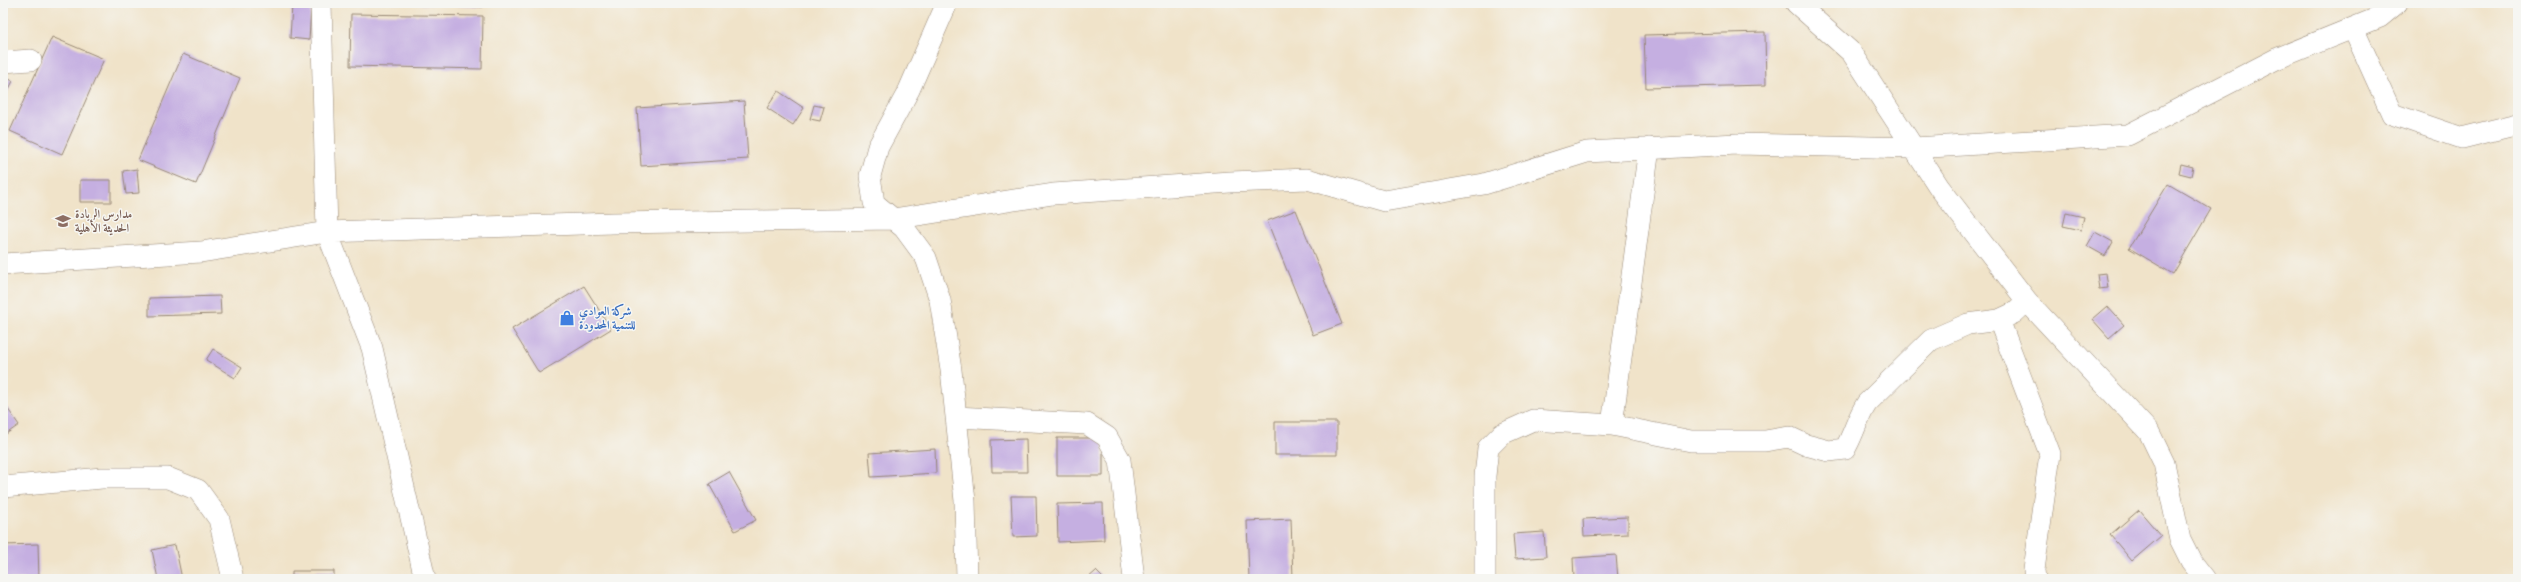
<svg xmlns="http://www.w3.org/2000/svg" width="2521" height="582" font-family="'IM FELL French Canon',Amiri,serif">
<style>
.building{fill:#c5afe1}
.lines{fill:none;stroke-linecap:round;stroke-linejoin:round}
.minor-casing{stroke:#968674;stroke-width:22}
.minor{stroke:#fff;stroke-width:21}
.labels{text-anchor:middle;stroke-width:3;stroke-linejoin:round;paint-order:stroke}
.education-label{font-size:12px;font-weight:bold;fill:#785e54;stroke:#f6f6f2;text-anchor:start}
.shop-label{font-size:12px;font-weight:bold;fill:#366cbe;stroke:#f6f6f2;text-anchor:start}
</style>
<rect width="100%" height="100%" fill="#f6f6f2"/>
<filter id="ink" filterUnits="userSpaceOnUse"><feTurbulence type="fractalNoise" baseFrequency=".025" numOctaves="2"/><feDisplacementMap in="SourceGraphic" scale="8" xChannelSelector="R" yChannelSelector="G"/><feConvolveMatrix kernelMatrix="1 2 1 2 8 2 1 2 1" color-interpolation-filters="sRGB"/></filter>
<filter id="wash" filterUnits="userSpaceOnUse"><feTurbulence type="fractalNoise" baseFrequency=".012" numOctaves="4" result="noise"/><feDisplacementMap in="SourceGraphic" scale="16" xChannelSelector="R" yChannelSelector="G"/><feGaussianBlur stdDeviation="0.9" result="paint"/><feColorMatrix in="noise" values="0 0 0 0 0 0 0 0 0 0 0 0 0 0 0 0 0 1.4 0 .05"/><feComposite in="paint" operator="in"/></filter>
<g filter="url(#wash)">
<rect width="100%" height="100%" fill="#f0e3c9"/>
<g id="blocks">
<path class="building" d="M 391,3 L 483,3 L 483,7 Z
M 292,5 L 311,7 L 309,40 L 290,38 Z
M 351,14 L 483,16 L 482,69 L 350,66 Z
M 1765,32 L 1766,85 L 1646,88 L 1644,35 Z
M 52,37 L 104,59 L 62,154 L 10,131 Z
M 183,54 L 240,78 L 196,184 L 138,160 Z
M 3,76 L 13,81 L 3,101 Z
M 778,91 L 804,108 L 793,125 L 767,108 Z
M 744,101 L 748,159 L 641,166 L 637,108 Z
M 814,105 L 824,107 L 820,121 L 810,119 Z
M 2181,164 L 2193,167 L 2191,176 L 2179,173 Z
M 137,169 L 139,193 L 126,194 L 123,171 Z
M 80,180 L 111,180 L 111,202 L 80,202 Z
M 2168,184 L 2211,209 L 2173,274 L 2129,248 Z
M 1296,210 L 1342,324 L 1313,335 L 1267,221 Z
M 2066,213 L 2084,217 L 2081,230 L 2063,226 Z
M 2095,232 L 2113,242 L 2105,256 L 2087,246 Z
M 2106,273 L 2108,288 L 2099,289 L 2097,274 Z
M 584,286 L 611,329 L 539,373 L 512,329 Z
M 220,296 L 221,314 L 149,316 L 149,298 Z
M 2107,306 L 2124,325 L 2109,338 L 2092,319 Z
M 213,349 L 242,367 L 235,378 L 206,360 Z
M 3,402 L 19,425 L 3,436 Z
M 1275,422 L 1337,422 L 1337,455 L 1275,455 Z
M 1057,438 L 1103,438 L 1103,476 L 1057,476 Z
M 1026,439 L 1027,472 L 992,472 L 991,440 Z
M 935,449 L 936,473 L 871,477 L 869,453 Z
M 729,472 L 756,520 L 735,531 L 709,484 Z
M 1011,496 L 1036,496 L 1037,536 L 1013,537 Z
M 1103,503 L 1104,540 L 1058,542 L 1057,504 Z
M 2139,510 L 2161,536 L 2132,561 L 2110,535 Z
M 1628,517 L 1628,534 L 1584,536 L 1583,519 Z
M 1291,519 L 1293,579 L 1249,579 L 1247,521 Z
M 1544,532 L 1546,557 L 1515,559 L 1513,534 Z
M 38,544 L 39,579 L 3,579 L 3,545 Z
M 175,545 L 182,579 L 158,579 L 152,550 Z
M 1616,555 L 1618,579 L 1574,579 L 1573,558 Z
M 292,571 L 334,571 L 334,579 L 292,579 Z
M 1096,571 L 1104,579 L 1087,579 Z"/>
</g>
</g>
<g filter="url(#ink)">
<use href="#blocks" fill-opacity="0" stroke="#968674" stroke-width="1"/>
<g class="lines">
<g class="minor-casing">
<path id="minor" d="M 321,3 L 327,232 L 372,348 L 425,579
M 947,3 L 909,90 L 878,147 L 870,176 L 874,203 L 904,228 L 926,258 L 940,300 L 951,370 L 965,501 L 967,579
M 1796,3 L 1852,53 L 1939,187 L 2027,301 L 2149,432 L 2164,463 L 2180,539 L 2191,561 L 2205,579
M 2353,28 L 2392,114 L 2462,138 L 2518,124
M 3,62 L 31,60
M 3,264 L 201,252 L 327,232 L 613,223 L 893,219 L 1053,194 L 1230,182 L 1307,179 L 1384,201 L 1484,184 L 1587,152 L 1737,144 L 1914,148 L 2128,135 L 2276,59 L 2380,17 L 2397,3
M 1999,320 L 2050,454 L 2034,570 L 2035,579
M 956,417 L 1087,424 L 1107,437 L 1120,460 L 1134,579
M 1612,425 L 1649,148
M 3,487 L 102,478 L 168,478 L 198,490 L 219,519 L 233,579
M 1485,579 L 1485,476 L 1488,448 L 1502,434 L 1533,420 L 1612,425 L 1691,441 L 1765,441 L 1789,437 L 1806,445 L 1829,451 L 1845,449 C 1854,434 1857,418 1867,403 L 1931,340 L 1968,324 L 1999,320 L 2014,313 L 2027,301"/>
</g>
<use href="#minor" class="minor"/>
</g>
</g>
<defs>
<g id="school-bare" transform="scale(1.2)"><path d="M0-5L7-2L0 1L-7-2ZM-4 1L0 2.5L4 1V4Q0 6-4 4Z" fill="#8d6e63" stroke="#f6f6f2" stroke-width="2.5" paint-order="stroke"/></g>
<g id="shop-bare" transform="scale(1.2)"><path d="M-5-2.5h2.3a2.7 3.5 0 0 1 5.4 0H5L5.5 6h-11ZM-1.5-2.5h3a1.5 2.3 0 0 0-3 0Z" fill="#3f7fe0" stroke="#f6f6f2" stroke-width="2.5" paint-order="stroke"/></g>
</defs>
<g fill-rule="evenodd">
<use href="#school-bare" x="63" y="221"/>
<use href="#shop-bare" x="567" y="318"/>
</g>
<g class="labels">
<g class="education-label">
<text x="75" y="218">مدارس الريادة<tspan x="75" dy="14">الحديثة الأهلية</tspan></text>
</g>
<g class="shop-label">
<text x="579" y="315">شركة العوادي<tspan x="579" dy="14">للتنمية المحدودة</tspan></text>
</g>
</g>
<rect width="2521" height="582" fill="none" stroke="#f6f6f2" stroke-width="16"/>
</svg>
